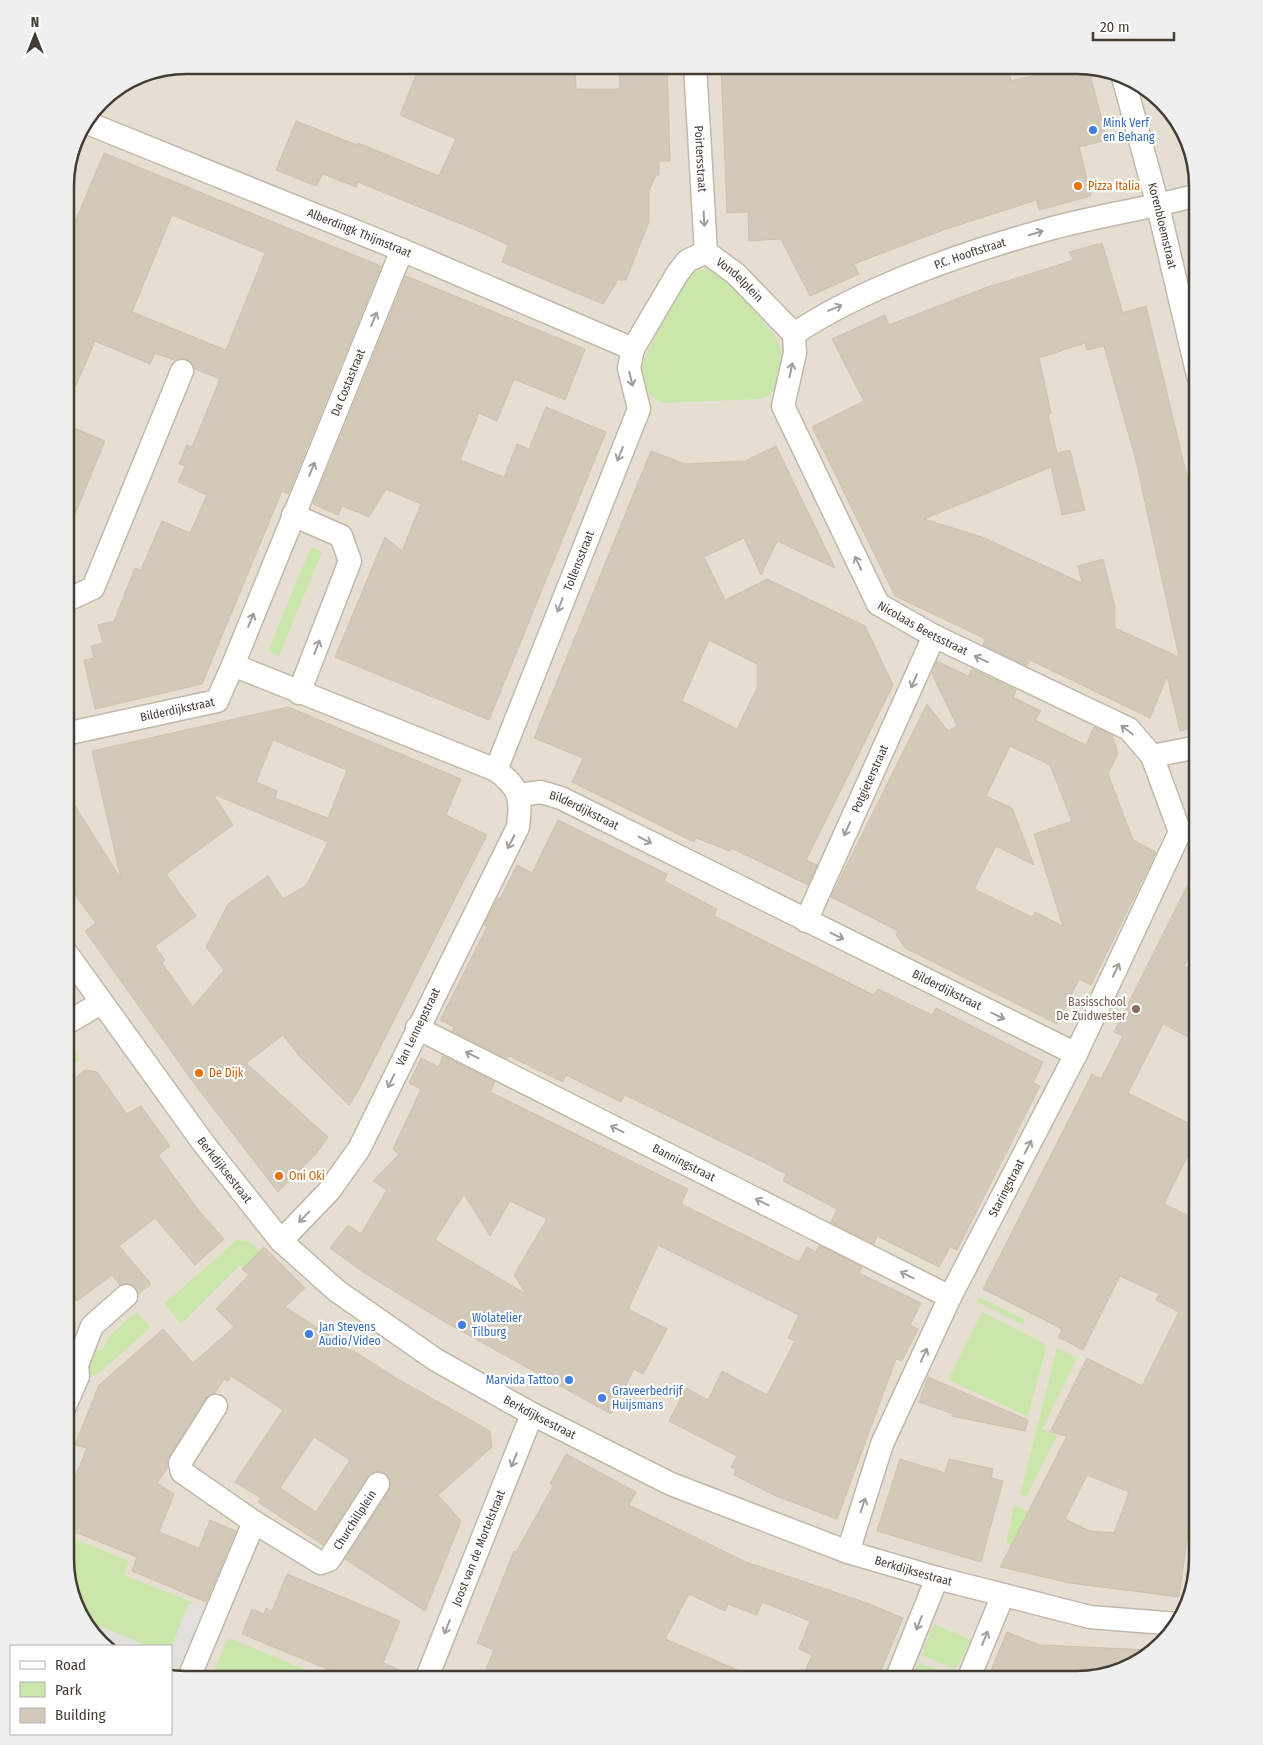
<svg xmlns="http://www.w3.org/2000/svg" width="1263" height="1745" font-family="'Fira Sans Condensed',sans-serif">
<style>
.residential{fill:#e6dfd1}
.green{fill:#cbe6ab}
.parking{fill:#e2e0dc}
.building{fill:#d3c9b9;stroke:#cec1ac;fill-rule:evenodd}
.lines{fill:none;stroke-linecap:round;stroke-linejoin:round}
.minor-casing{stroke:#c0b8a9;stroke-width:25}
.minor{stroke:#fff;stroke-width:22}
.oneway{stroke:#a19e9a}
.shop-dot{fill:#3f7fe0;stroke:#fff;stroke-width:2}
.food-dot{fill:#e8710a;stroke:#fff;stroke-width:2}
.education-dot{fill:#8d6e63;stroke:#fff;stroke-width:2}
.labels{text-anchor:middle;stroke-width:4.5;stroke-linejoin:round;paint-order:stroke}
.shop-label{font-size:12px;fill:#366cbe;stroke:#fff;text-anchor:start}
.street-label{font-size:12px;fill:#433d34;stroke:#fff}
.food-label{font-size:12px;fill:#c56008;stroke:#fff;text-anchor:start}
.education-label{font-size:12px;fill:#785e54;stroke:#fff;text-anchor:end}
.rim{fill:none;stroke:#433d34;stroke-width:2.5}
</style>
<rect width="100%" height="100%" fill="#f2ede3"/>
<path class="residential" d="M 185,65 L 1085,65 L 1138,81 L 1182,125 L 1198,185 L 1198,1560 L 1182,1620 L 1138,1664 L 1078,1680 L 178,1680 L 171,1678 L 171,1646 L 107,1646 L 81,1620 L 65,1560 L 65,177 L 78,132 L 106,95 L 140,74 Z"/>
<path class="green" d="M 705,269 L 718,272 L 724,276 L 775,336 L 783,354 L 783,361 L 775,388 L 769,396 L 760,399 L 662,403 C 651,398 642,386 641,373 C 640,357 678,297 687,280 L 693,272 Z
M 311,547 L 322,552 L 279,656 L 268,651 Z
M 70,1044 L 80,1059 L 65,1072 L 65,1048 Z
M 237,1240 L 248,1241 L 260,1251 L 243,1267 L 240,1265 L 181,1324 L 165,1305 L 165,1303 Z
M 979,1297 L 1025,1320 L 1023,1325 L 977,1302 Z
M 136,1312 L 149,1326 L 149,1329 L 96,1375 L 90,1375 L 86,1370 L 95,1349 L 102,1351 L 110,1335 Z
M 982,1312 L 1047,1345 L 1028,1416 L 948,1380 Z
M 1057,1348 L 1077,1358 L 1042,1429 L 1057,1436 L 1026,1497 L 1020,1494 Z
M 1014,1505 L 1029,1512 L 1012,1546 L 1006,1543 Z
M 65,1535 L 129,1561 L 124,1575 L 192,1602 L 171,1649 L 171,1646 L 136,1646 L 81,1620 L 65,1560 Z
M 934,1624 L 971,1640 L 956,1669 L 921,1655 Z
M 228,1638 L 238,1642 L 331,1680 L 230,1680 L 213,1673 Z
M 920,1663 L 953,1676 L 953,1680 L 913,1680 L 916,1665 L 919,1666 Z"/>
<path class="parking" d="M 65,1446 L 83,1453 L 65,1496 Z
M 189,1603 L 207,1611 L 185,1666 L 171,1661 L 171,1648 Z
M 81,1618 L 148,1646 L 107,1646 Z"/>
<path class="building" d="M 420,65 L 575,65 L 576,89 L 620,89 L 619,65 L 667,65 L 670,161 L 659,161 L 659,175 L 656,175 L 649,191 L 649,222 L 626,280 L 618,280 L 603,304 L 502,262 L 508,245 L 478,231 L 358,182 L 356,187 L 323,174 L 316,186 L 276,170 L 296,121 L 357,145 L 358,143 L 439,176 L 456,139 L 400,115 Z
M 721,65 L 1007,65 L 1011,81 L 1054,71 L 1053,65 L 1085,65 L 1088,66 L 1107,140 L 1079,147 L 1091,196 L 1039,210 L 1037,200 L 943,230 L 854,264 L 859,274 L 810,296 L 781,239 L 749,241 L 748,212 L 727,213 Z
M 104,153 L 381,266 L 288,494 L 282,491 L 202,684 L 95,709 L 84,660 L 94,658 L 91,646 L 103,643 L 98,625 L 114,621 L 135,568 L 141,570 L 162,521 L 190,533 L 207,495 L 178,482 L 185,466 L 179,464 L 187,445 L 192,447 L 220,379 L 195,369 L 192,363 L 187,359 L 174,360 L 155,353 L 150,364 L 95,341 L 65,411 L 65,246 ZM 172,215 L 265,253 L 226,350 L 132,312 Z
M 1102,243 L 1123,313 L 1146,306 L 1198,522 L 1198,726 L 1180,731 L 1167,676 L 1150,718 L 1030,660 L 1027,666 L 983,645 L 986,639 L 895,596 L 812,427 L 864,401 L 832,339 L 885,315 L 889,325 L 985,288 L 1074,260 L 1069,252 ZM 1085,343 L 1087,350 L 1104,346 L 1136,461 L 1179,657 L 1115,628 L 1115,607 L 1103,559 L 1078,566 L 1082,583 L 982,537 L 924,519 L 1051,467 L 1062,515 L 1085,510 L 1070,450 L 1057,453 L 1048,414 L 1051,413 L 1039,358 Z
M 406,276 L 585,349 L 565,400 L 514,379 L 497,421 L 479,413 L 460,460 L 504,477 L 517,444 L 529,449 L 546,407 L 606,432 L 489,720 L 335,657 L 385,537 L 402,551 L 421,504 L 386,489 L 369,517 L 342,506 L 338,515 L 313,504 Z
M 65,424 L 105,441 L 66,536 L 65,536 Z
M 776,446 L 835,568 L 777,541 L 761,575 L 744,538 L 704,557 L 725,600 L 767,579 L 865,626 L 893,685 L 806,860 L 817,865 L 808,885 L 731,848 L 730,851 L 696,838 L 694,842 L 572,782 L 583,758 L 534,738 L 651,451 L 685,464 L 745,461 ZM 709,640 L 757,664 L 757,688 L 737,729 L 682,701 Z
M 937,661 L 968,676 L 972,669 L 1016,690 L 1013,697 L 1041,711 L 1035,720 L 1086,745 L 1094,727 L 1112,735 L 1118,753 L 1108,774 L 1133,840 L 1156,852 L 1091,985 L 1079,979 L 1057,1024 L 905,948 L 896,935 L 898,931 L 831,897 L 927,704 L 948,731 L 957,726 L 932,674 ZM 1010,746 L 1050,765 L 1072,821 L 1034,834 L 1063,926 L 1035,912 L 1032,917 L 974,889 L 996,846 L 1034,865 L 1012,808 L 986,796 Z
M 288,707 L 461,779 L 446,815 L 487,835 L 358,1091 L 349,1105 L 300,1057 L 283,1035 L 246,1063 L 328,1137 L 316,1154 L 278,1192 L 196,1086 L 85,931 L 96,923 L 65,881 L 65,790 L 121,879 L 92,751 ZM 273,740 L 347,770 L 328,818 L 275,798 L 277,791 L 256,782 ZM 213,794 L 328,842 L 307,884 L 302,888 L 283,899 L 268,876 L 228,904 L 206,947 L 224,970 L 193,1007 L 162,963 L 165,960 L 155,946 L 196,916 L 166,874 L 233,825 Z
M 558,820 L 667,874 L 664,881 L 717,909 L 714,916 L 785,951 L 874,995 L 878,989 L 932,1015 L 936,1008 L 1043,1062 L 1033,1083 L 1040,1086 L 957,1250 L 950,1247 L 939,1267 L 877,1236 L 874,1244 L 831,1222 L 837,1209 L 783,1181 L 786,1174 L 767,1164 L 625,1095 L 621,1102 L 566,1075 L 563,1082 L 509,1056 L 507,1059 L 452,1031 L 454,1027 L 440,1020 L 487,927 L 484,925 L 498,898 L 500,899 L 517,865 L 532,873 Z
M 1198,864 L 1198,939 L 1184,966 L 1198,973 L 1198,1042 L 1163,1024 L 1128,1093 L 1198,1128 L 1198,1135 L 1164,1204 L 1198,1220 L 1198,1483 L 1192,1502 L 1179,1597 L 1070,1583 L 1000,1567 L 1067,1436 L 1050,1432 L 1087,1358 L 1142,1386 L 1179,1312 L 1156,1300 L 1159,1294 L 1120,1276 L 1083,1350 L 1058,1337 L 1062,1329 L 983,1289 L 1092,1074 L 1101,1079 L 1123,1036 L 1114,1032 ZM 1087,1475 L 1129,1492 L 1114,1533 L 1090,1531 L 1065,1519 Z
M 443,1056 L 495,1082 L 490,1092 L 688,1189 L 681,1204 L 799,1262 L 807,1247 L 816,1252 L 819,1245 L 862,1267 L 859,1273 L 921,1303 L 910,1325 L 918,1329 L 902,1361 L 896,1359 L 837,1519 L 776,1496 L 734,1475 L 736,1470 L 731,1467 L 737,1456 L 669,1421 L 686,1388 L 708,1400 L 722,1371 L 767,1395 L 795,1341 L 788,1338 L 799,1315 L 658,1245 L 628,1309 L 667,1329 L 643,1374 L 634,1369 L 611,1414 L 443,1321 L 363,1272 L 330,1248 L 348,1225 L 361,1234 L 387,1190 L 373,1181 L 399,1154 L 393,1149 L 421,1089 L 409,1083 L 421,1058 L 439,1067 ZM 464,1194 L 490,1236 L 510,1201 L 547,1219 L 514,1275 L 526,1294 L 435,1240 Z
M 85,1070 L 97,1072 L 127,1114 L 141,1106 L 170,1146 L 158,1155 L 200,1212 L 224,1239 L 195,1265 L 155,1218 L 119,1246 L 151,1284 L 139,1294 L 131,1284 L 120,1285 L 112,1275 L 77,1301 L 65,1285 L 65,1087 Z
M 264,1247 L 305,1288 L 285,1307 L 396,1378 L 490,1431 L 492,1447 L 438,1495 L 461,1521 L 425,1611 L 345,1559 L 389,1491 L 391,1484 L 385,1473 L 378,1471 L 367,1477 L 323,1545 L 258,1502 L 261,1498 L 235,1482 L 283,1410 L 231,1376 L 228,1381 L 224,1379 L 215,1393 L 205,1399 L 169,1456 L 168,1467 L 157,1483 L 174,1494 L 159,1532 L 199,1548 L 210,1520 L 236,1531 L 206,1602 L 132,1571 L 137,1557 L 65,1528 L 65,1501 L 87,1448 L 75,1445 L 99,1385 L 163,1329 L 193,1363 L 234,1327 L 216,1309 L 249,1275 L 242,1269 ZM 314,1437 L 350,1460 L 316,1512 L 280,1488 Z
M 928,1377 L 1028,1420 L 1025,1431 L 952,1416 L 953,1414 L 919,1402 Z
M 566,1454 L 636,1492 L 629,1505 L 746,1562 L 867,1603 L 903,1618 L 877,1680 L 801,1680 L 812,1655 L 799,1649 L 810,1621 L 762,1602 L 757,1615 L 728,1604 L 725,1611 L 689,1594 L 665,1639 L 761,1680 L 512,1680 L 486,1669 L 494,1650 L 477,1643 L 514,1551 L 516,1552 L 553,1486 L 550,1484 Z
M 900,1459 L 945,1473 L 949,1459 L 993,1469 L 991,1478 L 1003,1481 L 981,1562 L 877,1531 Z
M 287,1574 L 400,1621 L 383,1663 L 414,1676 L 413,1680 L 354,1680 L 242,1634 L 252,1609 L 264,1614 L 266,1608 L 272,1611 Z
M 1007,1632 L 1040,1645 L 1152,1650 L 1138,1664 L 1078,1680 L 987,1680 Z"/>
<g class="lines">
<g class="minor-casing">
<g id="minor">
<path id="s1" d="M 695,65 L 706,252"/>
<path id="s2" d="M 1123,77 L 1158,206 L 1198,376"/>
<path id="s3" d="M 85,122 L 402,250 L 633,349"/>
<path id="s4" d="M 794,334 L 795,353 L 783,406 L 878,604 L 934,636 L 1129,729 L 1152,756 L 1198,747"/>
<path id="s5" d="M 794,334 C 862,288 963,253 1042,231 C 1094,216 1147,209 1198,195"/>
<path d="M 293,515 L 341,536 L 350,561 L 299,693"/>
<path d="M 65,601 L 93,588 L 182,371"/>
<path id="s6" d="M 233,665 L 402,250"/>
<path id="s7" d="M 65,734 L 217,701 L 233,665 L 496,770 C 520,788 522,798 518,827 L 359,1149 L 329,1191 L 281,1241"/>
<path id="s8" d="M 496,770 L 639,409 L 629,368 L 633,349 L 677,274 L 687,261 L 706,252 L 736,274 L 794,334"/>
<path id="s9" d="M 519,795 L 541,792 L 561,798 L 1076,1054"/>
<path id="s10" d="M 806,921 L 934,636"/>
<path id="s11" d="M 65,951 L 204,1144 L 281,1241 L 337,1291 L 436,1360 L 532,1414 L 671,1484 L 848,1552 L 937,1578 L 1090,1617 L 1178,1624"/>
<path d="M 65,1024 L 101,1003"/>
<path id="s12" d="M 417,1028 L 950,1297"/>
<path d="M 65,1406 L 78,1376 L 77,1365 L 92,1326 L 126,1296"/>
<path id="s13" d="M 216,1406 L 180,1463 L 182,1472 L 254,1522 L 321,1563 L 329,1560 L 378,1484"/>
<path id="s14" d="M 848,1552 L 882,1444 L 950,1297 L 1076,1054 L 1180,832 L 1152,756"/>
<path d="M 188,1680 L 254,1522"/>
<path id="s15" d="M 426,1680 L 532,1414"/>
<path d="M 896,1680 L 937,1578"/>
<path d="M 968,1680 L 1003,1595"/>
</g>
</g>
<use href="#minor" class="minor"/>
</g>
<defs><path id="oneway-shaft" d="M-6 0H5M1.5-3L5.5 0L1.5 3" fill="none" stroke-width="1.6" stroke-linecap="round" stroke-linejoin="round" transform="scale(1.25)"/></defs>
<g class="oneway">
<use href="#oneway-shaft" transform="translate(704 219) rotate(87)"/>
<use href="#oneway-shaft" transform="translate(1036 233) rotate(-17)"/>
<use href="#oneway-shaft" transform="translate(835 308) rotate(-23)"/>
<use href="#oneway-shaft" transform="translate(374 319) rotate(-68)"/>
<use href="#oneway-shaft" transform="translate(791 370) rotate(-78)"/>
<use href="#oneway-shaft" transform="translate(631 379) rotate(76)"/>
<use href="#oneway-shaft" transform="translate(620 454) rotate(112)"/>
<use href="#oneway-shaft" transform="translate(312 469) rotate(-68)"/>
<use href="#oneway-shaft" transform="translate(858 563) rotate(-115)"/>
<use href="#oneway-shaft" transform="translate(560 605) rotate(111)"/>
<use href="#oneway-shaft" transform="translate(251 620) rotate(-68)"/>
<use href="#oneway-shaft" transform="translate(317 647) rotate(-69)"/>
<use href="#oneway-shaft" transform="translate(981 659) rotate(-155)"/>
<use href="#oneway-shaft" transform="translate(914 681) rotate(114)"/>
<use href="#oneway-shaft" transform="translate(1127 730) rotate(-143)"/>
<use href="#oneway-shaft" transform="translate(847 829) rotate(114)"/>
<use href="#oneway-shaft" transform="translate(645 840) rotate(27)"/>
<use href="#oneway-shaft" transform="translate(511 842) rotate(117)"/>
<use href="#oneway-shaft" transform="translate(837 936) rotate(26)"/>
<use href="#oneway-shaft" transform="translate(1116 970) rotate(-65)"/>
<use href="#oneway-shaft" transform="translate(998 1016) rotate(26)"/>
<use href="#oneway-shaft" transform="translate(472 1055) rotate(-153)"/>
<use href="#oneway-shaft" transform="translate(391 1081) rotate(116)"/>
<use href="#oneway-shaft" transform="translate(617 1129) rotate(-153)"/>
<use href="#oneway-shaft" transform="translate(1028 1147) rotate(-63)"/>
<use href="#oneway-shaft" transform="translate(762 1202) rotate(-153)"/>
<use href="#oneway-shaft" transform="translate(304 1217) rotate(134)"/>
<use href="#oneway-shaft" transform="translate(907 1275) rotate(-153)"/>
<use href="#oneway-shaft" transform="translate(924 1355) rotate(-65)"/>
<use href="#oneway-shaft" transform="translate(514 1460) rotate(112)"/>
<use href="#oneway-shaft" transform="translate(863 1505) rotate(-72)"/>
<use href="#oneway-shaft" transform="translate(919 1623) rotate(112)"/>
<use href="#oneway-shaft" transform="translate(447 1627) rotate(112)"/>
<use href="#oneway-shaft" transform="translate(985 1638) rotate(-68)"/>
</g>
<g class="shop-dot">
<circle cx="1093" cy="130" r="5"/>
<circle cx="462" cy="1325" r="5"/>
<circle cx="309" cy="1334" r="5"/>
<circle cx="569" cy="1380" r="5"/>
<circle cx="602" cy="1398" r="5"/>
</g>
<g class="food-dot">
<circle cx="1078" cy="186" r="5"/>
<circle cx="199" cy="1073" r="5"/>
<circle cx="279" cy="1176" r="5"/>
</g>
<circle class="education-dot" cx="1136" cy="1009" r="5"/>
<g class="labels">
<g class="shop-label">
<text x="1103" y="127">Mink Verf<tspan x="1103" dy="14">en Behang</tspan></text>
<text x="472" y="1322">Wolatelier<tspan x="472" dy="14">Tilburg</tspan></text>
<text x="319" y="1331">Jan Stevens<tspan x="319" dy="14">Audio/Video</tspan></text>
<text x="559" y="1384" text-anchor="end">Marvida Tattoo</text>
<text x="612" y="1395">Graveerbedrijf<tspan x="612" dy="14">Huijsmans</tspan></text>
</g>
<g class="street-label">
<text dy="4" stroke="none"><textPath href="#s1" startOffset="94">Poirtersstraat</textPath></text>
<text dy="4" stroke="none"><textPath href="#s2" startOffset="154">Korenbloemstraat</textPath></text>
<text dy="4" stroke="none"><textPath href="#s3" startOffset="296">Alberdingk Thijmstraat</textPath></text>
<text dy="4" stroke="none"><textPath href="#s5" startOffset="194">P.C. Hooftstraat</textPath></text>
<text dy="4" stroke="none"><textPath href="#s8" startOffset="618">Vondelplein</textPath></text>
<text dy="4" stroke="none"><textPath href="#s6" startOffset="305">Da Costastraat</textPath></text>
<text dy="4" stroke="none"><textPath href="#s8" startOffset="225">Tollensstraat</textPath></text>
<text dy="4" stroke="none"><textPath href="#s4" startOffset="344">Nicolaas Beetsstraat</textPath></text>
<text dy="4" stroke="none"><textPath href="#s7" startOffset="115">Bilderdijkstraat</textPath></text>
<text dy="4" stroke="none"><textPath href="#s10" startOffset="156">Potgieterstraat</textPath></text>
<text dy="4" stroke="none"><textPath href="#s9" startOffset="69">Bilderdijkstraat</textPath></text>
<text dy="4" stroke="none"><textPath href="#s9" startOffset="474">Bilderdijkstraat</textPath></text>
<text transform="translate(418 1027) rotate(-64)" y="4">Van Lennepstraat</text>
<text dy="4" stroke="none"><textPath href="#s12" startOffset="299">Banningstraat</textPath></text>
<text dy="4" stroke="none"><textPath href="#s11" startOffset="271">Berkdijksestraat</textPath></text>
<text dy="4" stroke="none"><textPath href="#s14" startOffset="398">Staringstraat</textPath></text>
<text dy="4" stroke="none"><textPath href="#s11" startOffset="676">Berkdijksestraat</textPath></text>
<text dy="4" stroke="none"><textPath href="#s13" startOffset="299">Churchillplein</textPath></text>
<text dy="4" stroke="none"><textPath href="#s15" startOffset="142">Joost van de Mortelstraat</textPath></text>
<text dy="4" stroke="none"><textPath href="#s11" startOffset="1081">Berkdijksestraat</textPath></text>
</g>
<g class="food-label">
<text x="1088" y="190">Pizza Italia</text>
<text x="209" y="1077">De Dijk</text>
<text x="289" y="1180">Oni Oki</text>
</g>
<g class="education-label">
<text x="1126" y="1006">Basisschool<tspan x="1126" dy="14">De Zuidwester</tspan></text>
</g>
</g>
<path d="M0 0H1263V1745H0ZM186 74H1077A112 112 0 0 1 1189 186V1559A112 112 0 0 1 1077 1671H186A112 112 0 0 1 74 1559V186A112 112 0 0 1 186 74Z" fill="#f0efef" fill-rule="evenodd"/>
<path class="rim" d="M186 74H1077A112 112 0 0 1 1189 186V1559A112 112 0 0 1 1077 1671H186A112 112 0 0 1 74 1559V186A112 112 0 0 1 186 74Z"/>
<rect x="10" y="1645" width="162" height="90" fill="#ffffff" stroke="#b4b1ae"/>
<rect x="20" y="1661" width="25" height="8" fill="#ffffff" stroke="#b4b1ae"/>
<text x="55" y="1670" font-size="15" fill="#433d34">Road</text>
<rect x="20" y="1682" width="25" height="15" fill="#cbe6ab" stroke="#b4b1ae"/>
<text x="55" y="1695" font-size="15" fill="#433d34">Park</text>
<rect x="20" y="1708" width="25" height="15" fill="#d3c9b9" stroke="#b4b1ae"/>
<text x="55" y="1720" font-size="15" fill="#433d34">Building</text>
<g transform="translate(35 35)" stroke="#ffffff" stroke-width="4" paint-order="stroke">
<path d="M0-4L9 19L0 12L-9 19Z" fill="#433d34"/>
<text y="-8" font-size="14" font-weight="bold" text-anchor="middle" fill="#433d34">N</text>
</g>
<path d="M1093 32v8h81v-8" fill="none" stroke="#433d34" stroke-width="2.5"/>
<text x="1100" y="32" font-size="15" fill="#433d34" stroke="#ffffff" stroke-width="4" paint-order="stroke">20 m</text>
</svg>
